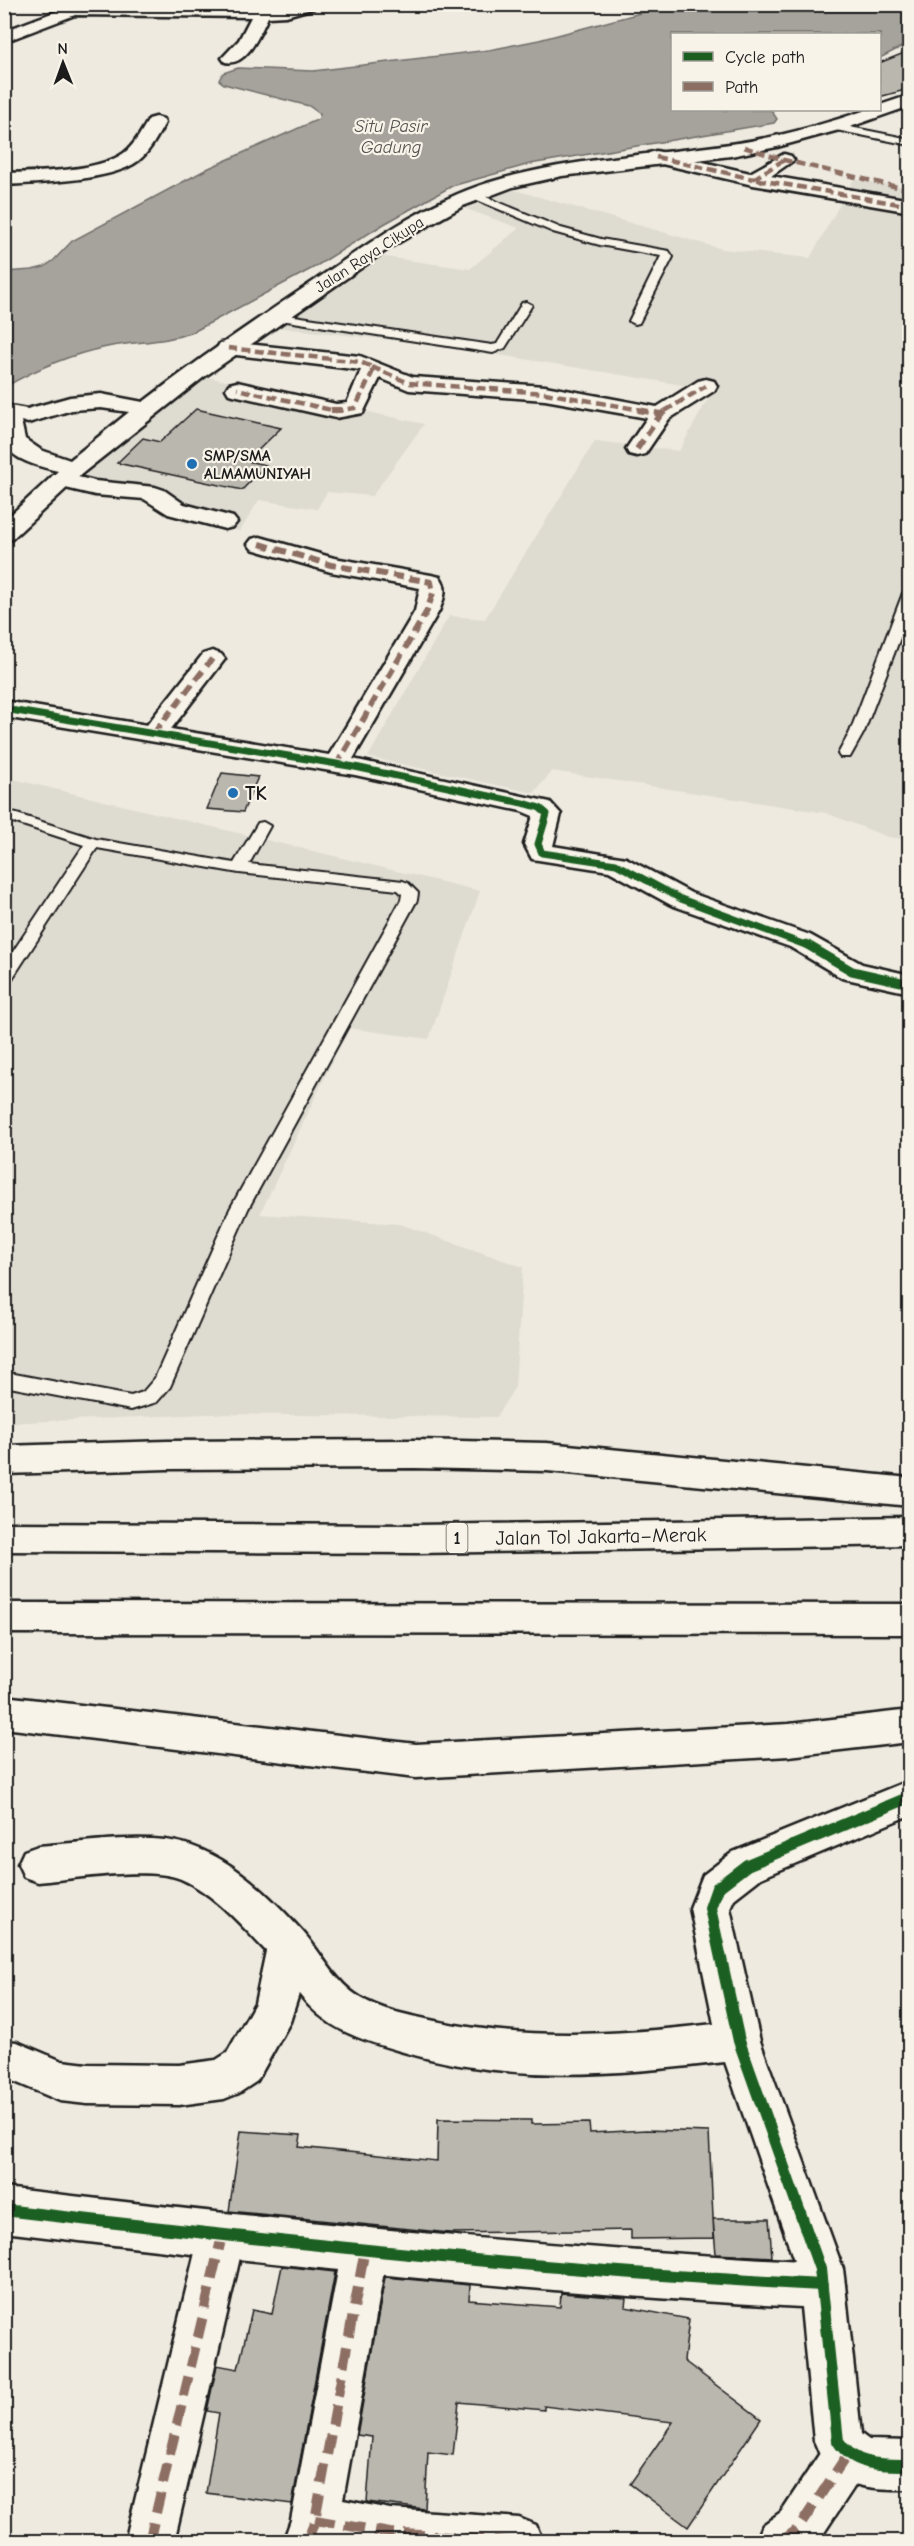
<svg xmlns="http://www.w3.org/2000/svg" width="914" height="2546" font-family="'Comic Neue',sans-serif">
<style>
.built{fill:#dedbd1}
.water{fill:#a6a39d;stroke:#6f6d69;stroke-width:1.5}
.building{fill:#bab7af;stroke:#1c1c1c;stroke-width:1.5}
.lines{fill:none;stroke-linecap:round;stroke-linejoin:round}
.lane-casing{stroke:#1c1c1c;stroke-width:4}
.street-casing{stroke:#1c1c1c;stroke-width:5}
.secondary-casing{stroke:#1c1c1c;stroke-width:5}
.highway-casing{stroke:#1c1c1c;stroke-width:5}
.lane{fill:#f7f3e8;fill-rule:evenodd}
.street{fill:#f7f3e8;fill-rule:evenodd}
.secondary{fill:#f7f3e8;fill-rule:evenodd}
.highway{fill:#f7f3e8;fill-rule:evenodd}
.quiet-far2{stroke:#8d6e63;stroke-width:4.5;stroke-dasharray:9 4.5;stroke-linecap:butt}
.quiet-far1{stroke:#8d6e63;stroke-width:6;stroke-dasharray:11 6;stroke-linecap:butt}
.quiet{stroke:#8d6e63;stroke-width:10;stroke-dasharray:20 10;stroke-linecap:butt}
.cycleway-far2-casing{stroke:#f7f3e8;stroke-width:10}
.cycleway-far1-casing{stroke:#f7f3e8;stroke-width:13}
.cycleway-casing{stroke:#f7f3e8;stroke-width:16}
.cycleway-far2{stroke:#1b5e20;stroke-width:7}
.cycleway-far1{stroke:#1b5e20;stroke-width:9}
.cycleway{stroke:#1b5e20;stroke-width:12}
.poi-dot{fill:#1f6fb2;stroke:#f7f3e8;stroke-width:2}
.labels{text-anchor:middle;stroke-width:4.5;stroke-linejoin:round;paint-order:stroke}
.far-street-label{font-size:16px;fill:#1c1c1c;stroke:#f7f3e8}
.far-poi-label{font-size:16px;font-weight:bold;fill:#1c1c1c;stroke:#f7f3e8;text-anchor:start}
.far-water-label{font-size:18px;font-style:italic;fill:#535250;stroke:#f7f3e8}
.shield{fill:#f7f3e8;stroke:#5e5c59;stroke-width:1.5}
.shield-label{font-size:18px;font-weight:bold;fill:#1c1c1c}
.poi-label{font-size:20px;font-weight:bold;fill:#1c1c1c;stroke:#f7f3e8;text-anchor:start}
.street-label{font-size:20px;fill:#1c1c1c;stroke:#f7f3e8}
</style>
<rect width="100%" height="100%" fill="#eeeae0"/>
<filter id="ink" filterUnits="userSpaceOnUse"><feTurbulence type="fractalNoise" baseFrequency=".0167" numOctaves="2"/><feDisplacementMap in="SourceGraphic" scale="12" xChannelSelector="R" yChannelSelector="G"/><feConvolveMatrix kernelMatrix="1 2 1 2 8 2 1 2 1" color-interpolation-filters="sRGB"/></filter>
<g filter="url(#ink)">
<path class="built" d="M 854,179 L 909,188 L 909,840 L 888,837 L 826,813 L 552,771 L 534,793 L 368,757 L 449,616 L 485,619 L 595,441 L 679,451 L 713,390 L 444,346 L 265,326 L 378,256 L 470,269 L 519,228 L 466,209 L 511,189 L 722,249 L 810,258 Z
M 198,375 L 424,424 L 372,496 L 327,492 L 317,509 L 259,500 L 240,531 L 180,522 L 190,508 L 64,484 Z
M 4,777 L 480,891 L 429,1039 L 348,1028 L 260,1214 L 400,1224 L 523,1267 L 515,1387 L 496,1417 L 207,1414 L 5,1423 Z"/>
<path class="water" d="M 674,4 L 909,5 L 909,43 L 880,58 L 880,34 L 672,34 L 672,110 L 771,110 L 777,119 L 774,123 L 530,164 L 452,186 L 384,224 L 313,268 L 193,332 C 163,343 138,341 107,347 C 72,354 36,369 5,387 L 5,272 L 32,270 L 44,267 L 54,260 L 72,241 L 209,168 L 319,119 L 320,114 L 309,106 L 224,84 L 219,80 L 223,73 L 238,68 L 313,71 L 489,50 L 539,40 Z"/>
<path class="building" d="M 909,51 L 909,89 L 879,97 L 879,63 Z
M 196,409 L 281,428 L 247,461 L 266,465 L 242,490 L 117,463 L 143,438 L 160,442 Z
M 222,773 L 258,777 L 243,812 L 207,809 Z
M 438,2119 L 531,2120 L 531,2124 L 589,2123 L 590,2133 L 646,2130 L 709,2132 L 714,2238 L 631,2239 L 631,2230 L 450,2233 L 229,2211 L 241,2131 L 301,2135 L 299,2147 L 437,2161 Z
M 713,2219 L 769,2219 L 772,2257 L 716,2254 Z
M 282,2266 L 335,2272 L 292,2504 L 206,2493 L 219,2413 L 207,2411 L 217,2365 L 238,2369 L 252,2310 L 272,2314 Z
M 385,2277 L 470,2285 L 469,2300 L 560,2307 L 561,2293 L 626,2298 L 625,2307 L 689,2319 L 684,2361 L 761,2419 L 688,2527 L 630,2484 L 673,2422 L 544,2406 L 544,2410 L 459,2402 L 453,2455 L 428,2452 L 425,2509 L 367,2502 L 372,2437 L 357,2435 Z"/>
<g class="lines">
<g class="lane-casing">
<path id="lane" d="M 835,124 L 910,139 L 910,145 L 831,129 L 831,125 Z
M 474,192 L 561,228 L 601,239 L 669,251 L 673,257 L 639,323 L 635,324 L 629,321 L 661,256 L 600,245 L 553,232 L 470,197 L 469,195 Z
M 526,302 L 532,305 L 505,348 L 493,353 L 274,319 L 268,316 L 274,313 L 492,345 L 497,344 L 522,303 Z
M 910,589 L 910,612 L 864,732 L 850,757 L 840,757 L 838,754 L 850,732 L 903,593 Z
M 4,810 L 96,839 L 234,863 L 258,823 L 263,822 L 270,826 L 249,864 L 403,881 L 408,883 L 418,893 L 417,900 L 248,1209 L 170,1387 L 157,1402 L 131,1410 L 4,1386 L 4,1372 L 131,1396 L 143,1392 L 155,1378 L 230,1209 L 401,900 L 402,894 L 398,890 L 239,873 L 97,848 L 10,982 L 4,983 L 4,965 L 84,845 L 4,819 Z"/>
</g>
<g class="street-casing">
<path id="street" d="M 289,4 L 316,4 L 314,8 L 286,16 L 268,17 C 260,33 247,67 225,62 L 222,58 L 239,40 L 251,17 L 75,15 L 4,42 L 4,31 L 73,5 L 262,7 Z
M 156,117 L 163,119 L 165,123 C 158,135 150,152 138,161 C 112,181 38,183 4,185 L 4,173 C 36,172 98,172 124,153 C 135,145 142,130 149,119 Z
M 656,151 L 750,173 L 784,154 L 791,156 L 794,160 L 771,176 L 905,199 L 910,200 L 910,210 L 905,211 L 753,185 L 649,161 L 646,157 L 649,153 Z
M 228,342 L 360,356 L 413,377 L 545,386 L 657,407 L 698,381 L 706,379 L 714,381 L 717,386 L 714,391 L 669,419 L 645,454 L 637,456 L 629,454 L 626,449 L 647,418 L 545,400 L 409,390 L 380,378 L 363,413 L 336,418 L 229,394 L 226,389 L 229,384 L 237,382 L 336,404 L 347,403 L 361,370 L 220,353 L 217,348 L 220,343 Z
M 61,473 L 95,481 L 155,487 L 164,490 L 184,504 L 233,517 L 237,522 L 233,527 L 225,529 L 168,514 L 144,499 L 95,495 L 53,485 L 49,480 L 53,475 Z
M 260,537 L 334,558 L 431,575 L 440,577 C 448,588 444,599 439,611 L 353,759 L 550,802 L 561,814 L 553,846 L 626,858 L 691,893 L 810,935 L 862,964 L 910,975 L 910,993 L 842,978 L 790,947 L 671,905 L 609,871 L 532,859 L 524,844 L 533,816 L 521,811 L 355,775 L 4,717 L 4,701 L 147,725 L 203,654 L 212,651 L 221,654 L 225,659 L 171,729 L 329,755 L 415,611 L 420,588 L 331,572 L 252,549 L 248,544 L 252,539 Z
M 910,1780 L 910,1815 L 761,1878 L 734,1899 L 730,1908 L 760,2041 L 843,2269 L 845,2285 L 838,2301 L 822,2308 L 806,2301 L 799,2285 L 797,2269 L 725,2062 C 612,2075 511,2084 400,2051 C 358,2039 326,2029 299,1994 L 290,2022 L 257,2081 L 239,2093 L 224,2099 L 179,2105 L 87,2104 L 60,2101 L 15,2082 L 4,2081 L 4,2041 L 17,2042 L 62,2061 L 87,2064 L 179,2065 L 216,2060 L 227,2053 L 255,2003 L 266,1951 C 241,1925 215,1894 181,1879 C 148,1866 75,1879 38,1882 L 24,1877 L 18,1864 L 24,1851 L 38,1846 C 80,1843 123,1836 165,1840 C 220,1846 266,1891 302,1931 C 322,1953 334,1982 361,1998 C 381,2010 408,2015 430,2020 C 525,2041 618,2035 714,2024 L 690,1908 L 703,1875 L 733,1852 Z
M 222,2214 L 238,2220 L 245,2236 L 174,2542 L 125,2542 L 199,2236 L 206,2220 Z
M 365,2227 L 381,2233 L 388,2249 L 343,2500 L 390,2509 L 519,2518 L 536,2525 L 543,2542 L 283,2542 L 291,2520 L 342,2249 L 349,2233 Z
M 847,2431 L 864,2438 L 871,2455 L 864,2472 L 818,2542 L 756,2542 L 763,2525 L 781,2512 L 830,2438 Z"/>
</g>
<g class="secondary-casing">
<path id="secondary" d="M 910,95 L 910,106 L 850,127 L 777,147 L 731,156 L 562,176 L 513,187 L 463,206 L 394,245 L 204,377 L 84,472 L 12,539 L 4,541 L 4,521 L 58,471 C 42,467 12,461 5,443 C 1,433 4,416 4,405 L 27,409 L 70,397 L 101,394 L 143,402 C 198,359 256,320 314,281 C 372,241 431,198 501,179 C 576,158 653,155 730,144 C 776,138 822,125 866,110 L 880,110 L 880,105 ZM 101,408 L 129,412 L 70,460 L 41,450 L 25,439 L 21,421 L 28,423 L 72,410 Z
M 4,2188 C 276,2220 549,2249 822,2262 L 838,2269 L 845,2285 L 861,2434 L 869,2440 L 910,2441 L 910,2489 C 883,2489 845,2490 826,2466 C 821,2459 818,2449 814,2441 L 801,2307 C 535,2293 269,2264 4,2232 Z"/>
</g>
<g class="highway-casing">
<path id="highway" d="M 415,1440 L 547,1443 L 910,1478 L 910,1506 L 547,1471 L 415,1468 L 167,1469 L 4,1474 L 4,1446 L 167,1441 Z
M 910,1517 L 910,1545 L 417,1553 L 4,1551 L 4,1523 L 417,1525 Z
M 4,1603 L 910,1604 L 910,1634 L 4,1633 Z
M 4,1696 L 416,1744 L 789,1724 L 910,1710 L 910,1742 L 789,1756 L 416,1778 L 4,1728 Z"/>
</g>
<use href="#lane" class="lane"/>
<use href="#street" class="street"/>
<use href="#secondary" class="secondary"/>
<use href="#highway" class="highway"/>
<path class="quiet-far2" d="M 744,147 L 784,160 L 910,190
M 656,157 L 753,179
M 784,160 L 753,179 L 905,205
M 228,348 L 360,362 L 372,367 L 372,373 L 355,408 L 336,411 L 237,389
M 372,367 L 409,383 L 545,393 L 647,411
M 665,411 L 706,386"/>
<path class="quiet-far1" d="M 331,410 L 343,410
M 638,410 L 661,414 L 668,410
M 637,449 L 661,414
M 260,544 L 331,565 L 431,582 L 433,593 L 427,611 L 337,764
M 154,733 L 212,659"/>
<path class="quiet" d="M 315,2520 L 390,2533 L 519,2542
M 149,2542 L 222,2236
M 307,2542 L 315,2520 L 365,2249
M 780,2542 L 798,2529 L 847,2455"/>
<g class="cycleway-far2-casing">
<path id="cycleway-far2" d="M 4,709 L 355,767 L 527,804 L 540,808 L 547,814 L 538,844 L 542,853 L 616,864 L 681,899 L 808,946"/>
</g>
<g class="cycleway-far1-casing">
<path id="cycleway-far1" d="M 806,944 L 852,971 L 910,984"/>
</g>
<g class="cycleway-casing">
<path id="cycleway" d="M 910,1797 L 747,1865 L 717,1888 L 710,1908 L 739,2041 L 820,2269 L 838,2441 C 855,2467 882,2465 910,2465
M 4,2210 C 276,2242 549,2271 822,2285"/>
</g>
<use href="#cycleway-far2" class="cycleway-far2"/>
<use href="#cycleway-far1" class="cycleway-far1"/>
<use href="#cycleway" class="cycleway"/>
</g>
</g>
<g class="poi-dot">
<circle cx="192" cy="464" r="6"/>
<circle cx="233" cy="793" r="6"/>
</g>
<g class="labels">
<g class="far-street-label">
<text transform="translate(369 254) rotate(-33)" y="6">Jalan Raya Cikupa</text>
</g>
<g class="far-poi-label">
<text x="204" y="461">SMP/SMA<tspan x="204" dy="18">ALMAMUNIYAH</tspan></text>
</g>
<g class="far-water-label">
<text x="391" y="132">Situ Pasir<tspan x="391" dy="21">Gadung</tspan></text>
</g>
<rect class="shield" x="446.5" y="1523" width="21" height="30" rx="4.5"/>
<g class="shield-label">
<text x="457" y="1544">1</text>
</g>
<g class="poi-label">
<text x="245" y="800">TK</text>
</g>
<g class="street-label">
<text transform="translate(601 1536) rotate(-1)" y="7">Jalan Tol Jakarta–Merak</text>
</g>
</g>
<rect width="914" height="2546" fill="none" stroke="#f7f3e8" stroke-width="24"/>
<rect x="12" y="12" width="890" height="2522" fill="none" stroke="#1c1c1c" stroke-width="2" filter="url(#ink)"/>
<rect x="671" y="33" width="210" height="78" fill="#f7f3e8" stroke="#9f9d96" stroke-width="1.5"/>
<rect x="683" y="52" width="30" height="9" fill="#1b5e20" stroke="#9f9d96" stroke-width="1.5"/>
<text x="725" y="63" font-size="18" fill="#1c1c1c">Cycle path</text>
<rect x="683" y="82" width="30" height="9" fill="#8d6e63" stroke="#9f9d96" stroke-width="1.5"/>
<text x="725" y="93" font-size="18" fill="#1c1c1c">Path</text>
<g transform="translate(63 63) rotate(359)" stroke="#f7f3e8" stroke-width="4.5" paint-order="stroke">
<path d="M0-4.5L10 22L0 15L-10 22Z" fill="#1c1c1c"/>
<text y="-9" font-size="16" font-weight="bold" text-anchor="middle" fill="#1c1c1c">N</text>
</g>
</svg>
